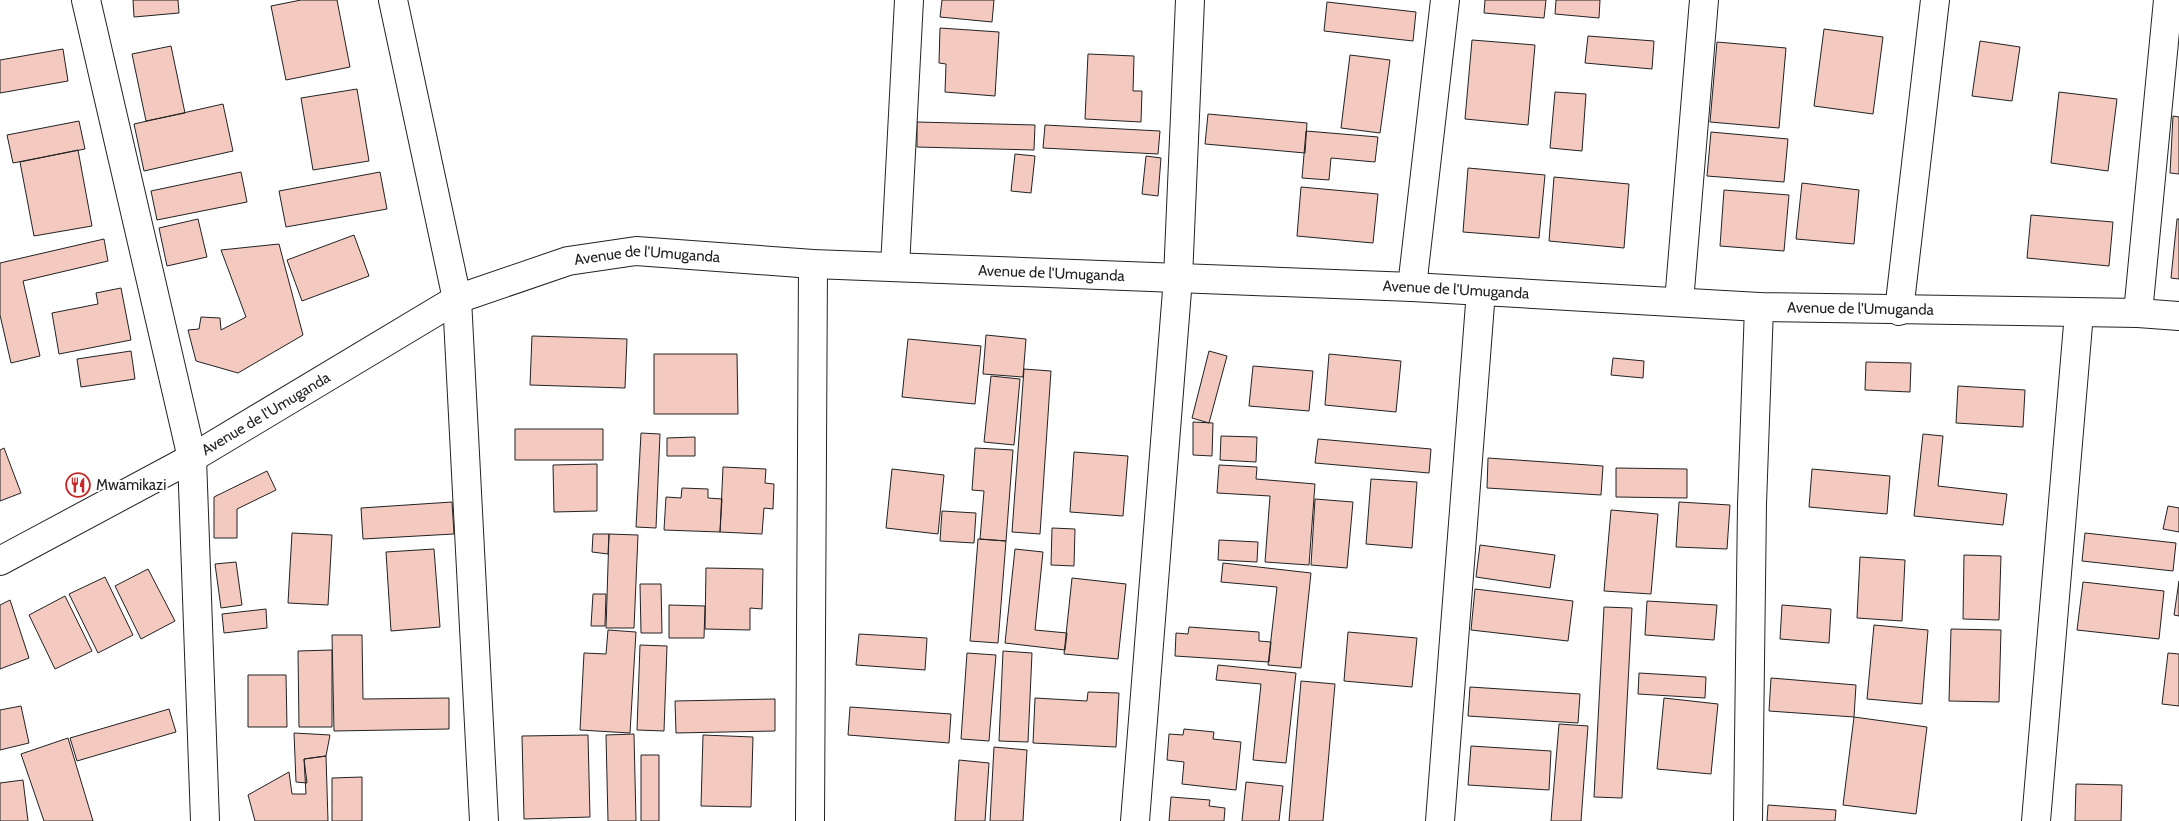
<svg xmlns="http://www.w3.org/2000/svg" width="2179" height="821" font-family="Cabin,sans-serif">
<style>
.building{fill:#f3c9c0;stroke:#222}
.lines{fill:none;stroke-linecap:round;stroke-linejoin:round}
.minor-casing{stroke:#222;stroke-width:30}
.minor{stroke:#fff;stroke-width:28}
.labels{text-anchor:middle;stroke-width:4;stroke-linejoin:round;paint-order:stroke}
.street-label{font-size:15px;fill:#222;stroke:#fff}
.poi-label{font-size:15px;fill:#222;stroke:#fff;text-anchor:start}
</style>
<rect width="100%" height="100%" fill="#fff"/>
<path class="building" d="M 133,0 L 178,0 L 179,13 L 134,17 Z
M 301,0 L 337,0 L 350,67 L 286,80 L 271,6 Z
M 942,0 L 994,0 L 992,22 L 940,17 Z
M 1485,0 L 1546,0 L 1544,18 L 1484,13 Z
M 1556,0 L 1600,0 L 1599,18 L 1555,14 Z
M 1327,2 L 1416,12 L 1413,41 L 1324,31 Z
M 940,28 L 999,32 L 995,96 L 945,92 L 946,64 L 939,63 Z
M 1824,29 L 1883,37 L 1873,114 L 1814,106 Z
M 1588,36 L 1654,41 L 1652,69 L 1585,63 Z
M 1472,40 L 1535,45 L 1528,125 L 1465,119 Z
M 1980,41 L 2020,47 L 2012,101 L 1972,96 Z
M 1717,42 L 1786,48 L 1779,128 L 1710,122 Z
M 171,46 L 185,113 L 146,121 L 132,54 Z
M 63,49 L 68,81 L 0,93 L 0,60 Z
M 1088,54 L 1134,56 L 1133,91 L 1142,91 L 1141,122 L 1085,119 Z
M 1350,55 L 1390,60 L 1380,133 L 1341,128 Z
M 357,89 L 369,161 L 313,170 L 301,98 Z
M 1555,92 L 1586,94 L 1582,151 L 1550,148 Z
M 2059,92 L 2117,99 L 2108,171 L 2051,163 Z
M 223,104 L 233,151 L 144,171 L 134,124 Z
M 1208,114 L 1307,123 L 1305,153 L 1205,144 Z
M 2173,116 L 2179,117 L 2179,174 L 2170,173 Z
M 79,121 L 85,149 L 13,163 L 7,135 Z
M 917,122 L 1035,125 L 1034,150 L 917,147 Z
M 1045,125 L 1160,131 L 1158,154 L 1043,148 Z
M 1306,131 L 1378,137 L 1375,162 L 1331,158 L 1329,180 L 1302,178 Z
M 1711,132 L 1788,139 L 1784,182 L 1707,176 Z
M 78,150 L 92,226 L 34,236 L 20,162 Z
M 1015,154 L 1035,156 L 1031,193 L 1011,191 Z
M 1146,156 L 1161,158 L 1158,196 L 1142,194 Z
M 1468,168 L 1545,175 L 1539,238 L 1463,232 Z
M 241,172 L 247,202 L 157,220 L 151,191 Z
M 380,172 L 387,209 L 286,227 L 279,191 Z
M 1554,177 L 1629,184 L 1624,248 L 1549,241 Z
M 1802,183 L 1859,190 L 1854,244 L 1796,239 Z
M 1301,187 L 1378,194 L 1373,243 L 1297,236 Z
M 1724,190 L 1789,195 L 1784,251 L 1720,246 Z
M 2031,215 L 2113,222 L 2109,266 L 2027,258 Z
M 198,219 L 207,257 L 167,266 L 159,228 Z
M 2177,219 L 2179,219 L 2179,279 L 2171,278 Z
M 354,235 L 369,276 L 302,301 L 287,260 Z
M 104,239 L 108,261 L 23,281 L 40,356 L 11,363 L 0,315 L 0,263 Z
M 279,244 L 303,335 L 238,373 L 196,361 L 188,330 L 199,329 L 201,317 L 220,318 L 221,330 L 246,317 L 221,250 Z
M 121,288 L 131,340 L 59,354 L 52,313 L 98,304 L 96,293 Z
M 986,335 L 1026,339 L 1023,377 L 983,374 Z
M 532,336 L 627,339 L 625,388 L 530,385 Z
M 908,339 L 981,346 L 975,404 L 902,397 Z
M 131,351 L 135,379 L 81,387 L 77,359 Z
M 1209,351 L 1227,356 L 1209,423 L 1192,418 Z
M 654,354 L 737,354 L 738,414 L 654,414 Z
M 1329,354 L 1401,361 L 1396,412 L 1325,405 Z
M 1613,358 L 1644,361 L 1643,378 L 1611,375 Z
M 1866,362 L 1911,363 L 1910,392 L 1865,390 Z
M 1253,366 L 1313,371 L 1309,411 L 1249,406 Z
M 1024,369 L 1051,371 L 1040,534 L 1012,532 Z
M 991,376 L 1020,379 L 1014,445 L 984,442 Z
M 1958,386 L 2025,390 L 2023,427 L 1956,423 Z
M 1193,422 L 1213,423 L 1212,456 L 1193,455 Z
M 515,429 L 603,429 L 603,460 L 515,460 Z
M 641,433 L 660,434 L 656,528 L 636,527 Z
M 1923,434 L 1943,436 L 1938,486 L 2007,494 L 2003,525 L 1914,516 Z
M 1221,436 L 1257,437 L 1256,462 L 1220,460 Z
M 695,437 L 695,456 L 667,456 L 667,438 Z
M 1318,439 L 1431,449 L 1429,473 L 1315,463 Z
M 4,448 L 21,493 L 0,501 L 0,450 Z
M 975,448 L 1013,450 L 1006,541 L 980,539 L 984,491 L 972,490 Z
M 1074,452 L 1128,456 L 1123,516 L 1070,512 Z
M 1488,458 L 1603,466 L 1601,495 L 1487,488 Z
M 597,464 L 597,511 L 554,512 L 553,465 Z
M 1219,465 L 1257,467 L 1256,479 L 1315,484 L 1309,565 L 1265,562 L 1270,496 L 1217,493 Z
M 723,467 L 766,469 L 765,483 L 774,484 L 773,509 L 764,508 L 762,534 L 720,532 Z
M 1616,468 L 1687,469 L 1687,498 L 1616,497 Z
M 892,469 L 944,475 L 938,534 L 886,528 Z
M 1812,469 L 1890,476 L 1887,514 L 1809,507 Z
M 267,471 L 276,490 L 237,509 L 237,538 L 214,538 L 214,497 Z
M 1371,479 L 1417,482 L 1412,548 L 1366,544 Z
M 682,488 L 708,489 L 708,498 L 722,499 L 720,532 L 664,530 L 666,497 L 681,498 Z
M 1315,499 L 1353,502 L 1347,568 L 1311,565 Z
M 452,502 L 454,534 L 363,539 L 361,508 Z
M 1679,502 L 1730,505 L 1727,549 L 1676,547 Z
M 2168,506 L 2179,508 L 2179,532 L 2163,529 Z
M 1611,510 L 1658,514 L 1651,594 L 1604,591 Z
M 942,511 L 976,513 L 974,543 L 940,541 Z
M 1052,528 L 1075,529 L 1074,566 L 1051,565 Z
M 292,533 L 332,535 L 328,605 L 288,603 Z
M 2085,533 L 2176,543 L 2173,571 L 2082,561 Z
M 593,534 L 609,534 L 608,554 L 592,552 Z
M 609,534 L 638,535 L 634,628 L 606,628 Z
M 978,539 L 1006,541 L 998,643 L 970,641 Z
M 1219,540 L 1258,542 L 1257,562 L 1218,560 Z
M 1480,545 L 1555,555 L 1550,588 L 1476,577 Z
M 434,549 L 440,627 L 391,631 L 386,552 Z
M 1015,549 L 1043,552 L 1035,630 L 1067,633 L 1065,650 L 1005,643 Z
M 1964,555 L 2001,556 L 1999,620 L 1963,619 Z
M 1860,557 L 1905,560 L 1902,621 L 1857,618 Z
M 236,562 L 242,605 L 221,608 L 215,564 Z
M 1223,563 L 1311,573 L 1301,668 L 1268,665 L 1277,587 L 1221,582 Z
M 706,568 L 763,569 L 762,609 L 750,608 L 750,630 L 705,629 Z
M 148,569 L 175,621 L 141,639 L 115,586 Z
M 105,577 L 133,635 L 98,653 L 69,594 Z
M 1072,578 L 1126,584 L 1118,659 L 1064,654 Z
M 2179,581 L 2179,616 L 2174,615 Z
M 2083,582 L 2164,591 L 2159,639 L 2077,630 Z
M 640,584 L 661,584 L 662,633 L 641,633 Z
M 1475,589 L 1573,601 L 1568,641 L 1471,630 Z
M 593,594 L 606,594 L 605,626 L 591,626 Z
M 65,596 L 92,651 L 55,669 L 29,615 Z
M 10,600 L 29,658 L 0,669 L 0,605 Z
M 1647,601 L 1717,605 L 1714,640 L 1645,635 Z
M 669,605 L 705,606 L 704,638 L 669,638 Z
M 1782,605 L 1831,609 L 1829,643 L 1780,639 Z
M 1604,607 L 1632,608 L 1622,798 L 1594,797 Z
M 266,609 L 267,628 L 224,633 L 222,614 Z
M 1874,625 L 1928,630 L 1922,704 L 1867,699 Z
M 1189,627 L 1259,632 L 1259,641 L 1271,642 L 1269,662 L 1175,656 L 1176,633 L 1188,634 Z
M 1951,629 L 2001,630 L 1999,702 L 1949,701 Z
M 608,630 L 636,632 L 630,733 L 580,730 L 584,653 L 606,654 Z
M 1348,632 L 1417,638 L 1412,687 L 1344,681 Z
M 859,634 L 927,638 L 925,670 L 856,665 Z
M 332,635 L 362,635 L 363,699 L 449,698 L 449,729 L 334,731 Z
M 640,645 L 667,646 L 664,731 L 637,730 Z
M 332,650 L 332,727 L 299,727 L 298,651 Z
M 1003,651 L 1032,653 L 1028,742 L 999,741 Z
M 967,653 L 996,655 L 989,741 L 961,739 Z
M 2168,653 L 2179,654 L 2179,706 L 2162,704 Z
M 1218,665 L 1296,673 L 1286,763 L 1253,760 L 1261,684 L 1216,680 Z
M 1639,673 L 1706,677 L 1705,698 L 1638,694 Z
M 248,675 L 286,675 L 287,727 L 248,727 Z
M 1771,678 L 1856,685 L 1854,717 L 1769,711 Z
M 1301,681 L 1335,684 L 1323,821 L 1289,821 Z
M 1470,687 L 1580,694 L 1578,723 L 1468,716 Z
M 1088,692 L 1119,693 L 1116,747 L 1033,743 L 1035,698 L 1087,701 Z
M 1664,698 L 1718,704 L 1711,774 L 1657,769 Z
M 775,699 L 775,731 L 676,733 L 675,701 Z
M 21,706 L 29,743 L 0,750 L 0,710 Z
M 850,707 L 951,714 L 949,743 L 848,735 Z
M 169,709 L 176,732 L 77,761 L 70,738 Z
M 1854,717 L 1927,727 L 1916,814 L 1843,805 Z
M 1559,724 L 1588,726 L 1581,821 L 1551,821 Z
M 1184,729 L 1214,732 L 1213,739 L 1241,742 L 1236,790 L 1182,784 L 1184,762 L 1167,760 L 1169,734 L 1183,735 Z
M 294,733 L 330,735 L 326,756 L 304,759 L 307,783 L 296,782 Z
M 634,734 L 636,821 L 608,821 L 606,735 Z
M 588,735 L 590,817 L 524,819 L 522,736 Z
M 703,735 L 753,737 L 751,807 L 701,806 Z
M 68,738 L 93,821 L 44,821 L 21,754 Z
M 1471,746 L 1551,751 L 1549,790 L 1468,785 Z
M 994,747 L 1027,750 L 1023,821 L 990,821 Z
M 641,755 L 659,755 L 659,821 L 641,821 Z
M 326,756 L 328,821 L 255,821 L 248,795 L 289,772 L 292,794 L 306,794 L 304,759 Z
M 959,760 L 989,763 L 985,821 L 955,821 Z
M 362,777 L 362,821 L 332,821 L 332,778 Z
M 23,780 L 28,821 L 0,821 L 0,783 Z
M 1246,782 L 1283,786 L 1279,821 L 1242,821 Z
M 2076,784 L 2122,785 L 2121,821 L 2075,821 Z
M 1171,797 L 1210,800 L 1209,806 L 1225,808 L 1224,821 L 1169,821 Z
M 1768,805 L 1836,810 L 1835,821 L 1767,821 Z"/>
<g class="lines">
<g class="minor-casing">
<g id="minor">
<path d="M 86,0 L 192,458 L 205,821"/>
<path d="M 393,0 L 457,299 L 484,821"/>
<path d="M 895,267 L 909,0"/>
<path d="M 1412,287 L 1445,0"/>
<path d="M 1679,302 L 1704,0"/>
<path d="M 1899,311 L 1935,0"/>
<path d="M 2138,313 L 2168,0"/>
<path id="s1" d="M 0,561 L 192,458 L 457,299 L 568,261 L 636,251 L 813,264 L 1412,287 L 1759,307 L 2138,313 L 2179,316"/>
<path d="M 810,821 L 813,264"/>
<path d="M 1135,821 L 1178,278 L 1190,0"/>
<path d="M 1440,821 L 1481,291"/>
<path d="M 1748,821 L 1752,504 L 1759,307"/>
<path d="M 2036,821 L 2079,313"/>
</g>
</g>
<use href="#minor" class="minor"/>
</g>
<defs>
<g id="restaurant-ring" transform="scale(1.25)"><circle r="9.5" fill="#fff" stroke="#c62828" stroke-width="1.5"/><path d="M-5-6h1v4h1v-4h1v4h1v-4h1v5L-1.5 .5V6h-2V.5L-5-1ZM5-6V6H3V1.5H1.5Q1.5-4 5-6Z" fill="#c62828"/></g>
</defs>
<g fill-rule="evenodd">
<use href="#restaurant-ring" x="78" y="485"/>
</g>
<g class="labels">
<g class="street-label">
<text dy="5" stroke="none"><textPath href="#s1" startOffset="724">Avenue de l'Umuganda</textPath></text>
<text dy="5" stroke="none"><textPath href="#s1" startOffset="1129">Avenue de l'Umuganda</textPath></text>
<text dy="5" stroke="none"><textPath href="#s1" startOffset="1534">Avenue de l'Umuganda</textPath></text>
<text dy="5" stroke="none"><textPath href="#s1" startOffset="1939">Avenue de l'Umuganda</textPath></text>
<text dy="5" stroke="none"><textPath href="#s1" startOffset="304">Avenue de l'Umuganda</textPath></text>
</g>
<g class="poi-label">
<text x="96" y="490">Mwamikazi</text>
</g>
</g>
</svg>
